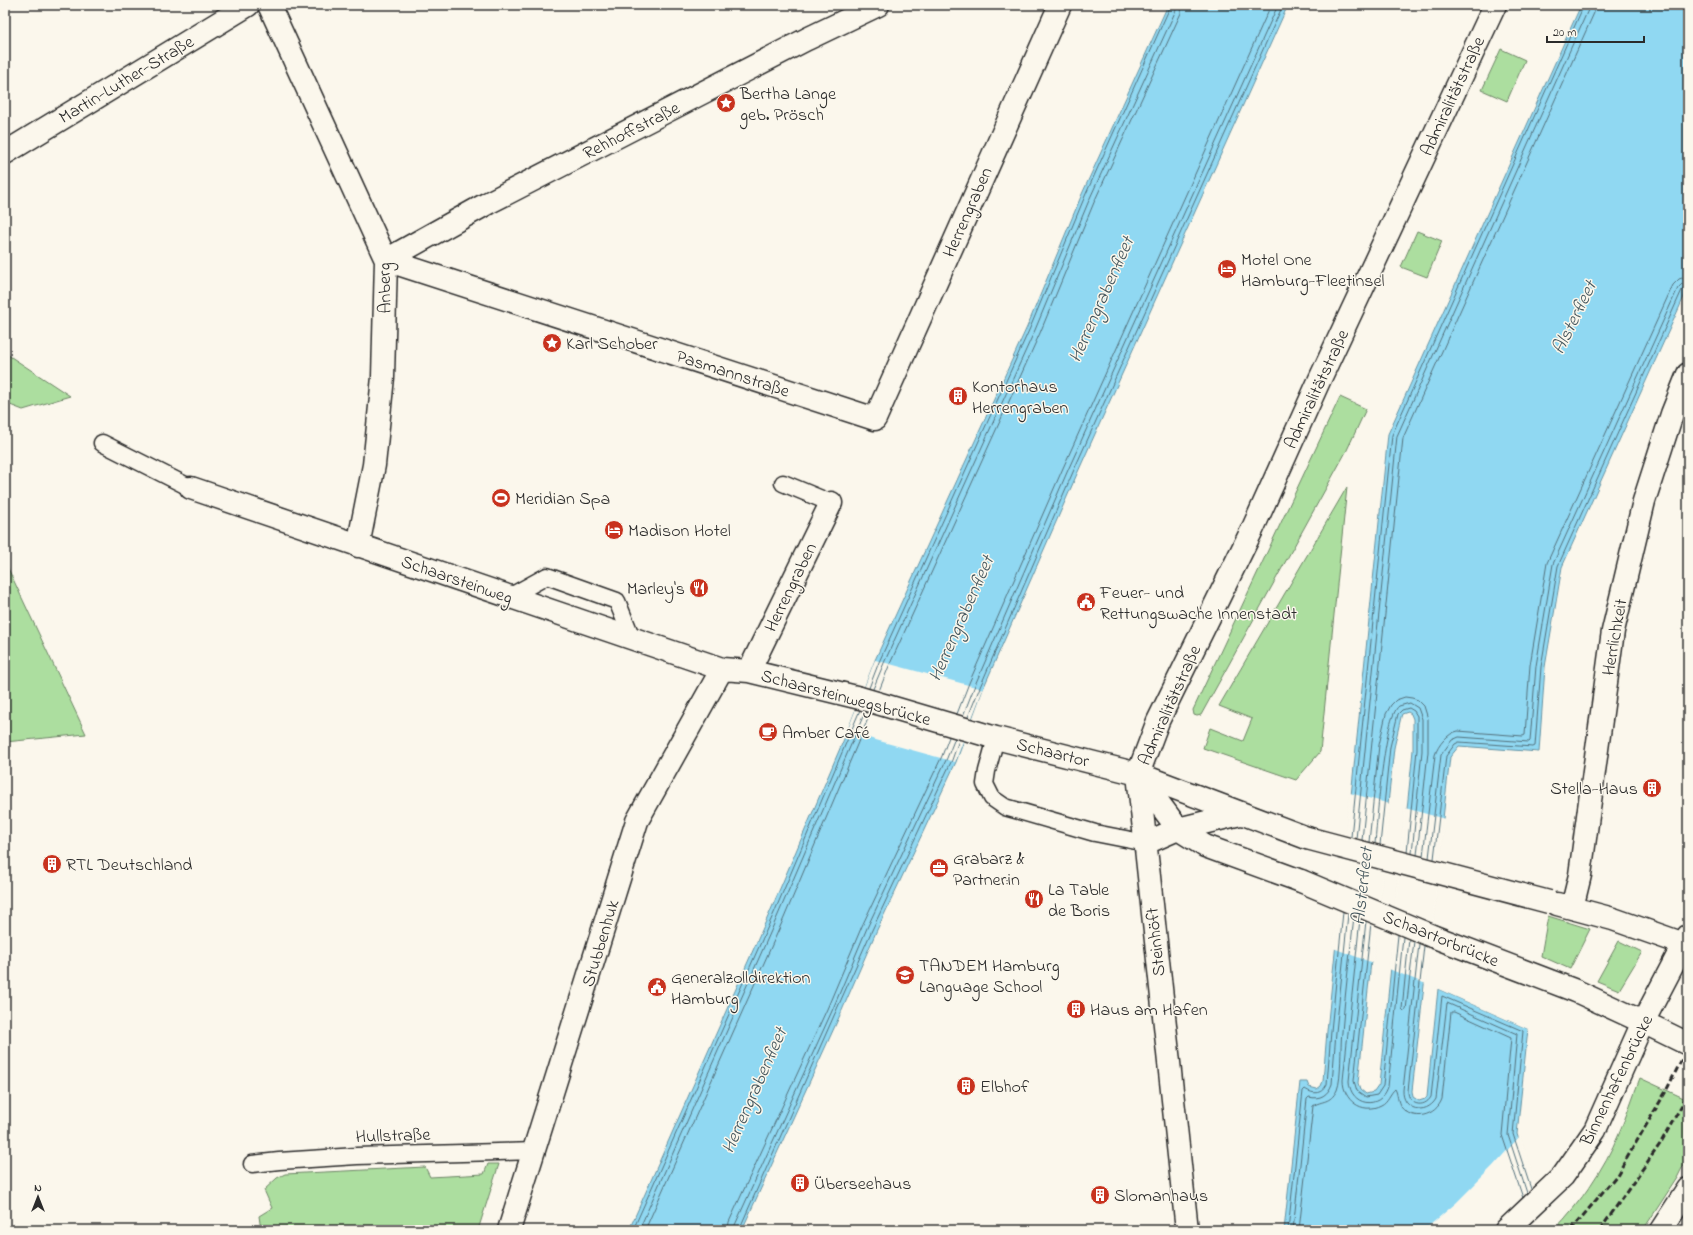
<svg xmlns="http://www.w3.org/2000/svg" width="1693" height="1235" font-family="'Indie Flower',sans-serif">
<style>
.green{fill:#acde9f;stroke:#6c8465}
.water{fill:#90d8f2;stroke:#6893a2;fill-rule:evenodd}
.pier{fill:#fbf7ec}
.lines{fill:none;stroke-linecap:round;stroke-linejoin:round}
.shore{stroke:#53707b;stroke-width:1}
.lane-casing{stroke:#2b2b2b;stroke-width:19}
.street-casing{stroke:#2b2b2b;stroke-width:25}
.secondary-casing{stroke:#2b2b2b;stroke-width:25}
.lane{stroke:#fbf7ec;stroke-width:16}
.street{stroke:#fbf7ec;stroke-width:22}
.secondary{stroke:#fbf7ec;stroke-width:22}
.rail{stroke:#2b2b2b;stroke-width:3;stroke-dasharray:6 3;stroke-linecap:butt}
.street-bridge-casing{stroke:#2b2b2b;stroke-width:25;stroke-linecap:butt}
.street-bridge{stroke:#fbf7ec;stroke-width:22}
.labels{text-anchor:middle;stroke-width:3;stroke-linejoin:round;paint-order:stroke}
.street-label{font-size:18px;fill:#2b2b2b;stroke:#fbf7ec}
.poi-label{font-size:18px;fill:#2b2b2b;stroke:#fbf7ec;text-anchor:start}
.water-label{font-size:19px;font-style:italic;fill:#44565d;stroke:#fbf7ec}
</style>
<rect width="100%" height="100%" fill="#fbf7ec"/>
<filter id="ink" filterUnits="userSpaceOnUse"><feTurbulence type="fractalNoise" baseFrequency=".025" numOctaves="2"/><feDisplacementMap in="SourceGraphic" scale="8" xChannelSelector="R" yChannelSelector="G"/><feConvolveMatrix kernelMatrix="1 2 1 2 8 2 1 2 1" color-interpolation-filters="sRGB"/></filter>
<g filter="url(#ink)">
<path class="green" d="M 1501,49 L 1525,60 L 1507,101 L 1482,90 Z
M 1417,231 L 1442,241 L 1427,277 L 1401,267 Z
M 5,353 L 70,396 L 23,410 L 5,403 Z
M 1340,397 L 1366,409 L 1347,450 L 1201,715 L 1197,716 L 1194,715 L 1193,710 Z
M 1347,487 L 1320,752 L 1296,780 L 1203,748 L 1210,728 L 1243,741 L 1252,719 L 1219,706 Z
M 5,562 L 86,734 L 5,742 Z
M 1548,916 L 1590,929 L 1570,969 L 1541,956 Z
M 1619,941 L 1642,952 L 1619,990 L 1597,981 Z
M 1640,1078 L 1688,1100 L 1688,1156 L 1677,1178 L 1643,1230 L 1554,1230 C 1581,1202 1604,1169 1619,1133 C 1627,1115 1633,1096 1640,1078 Z
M 488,1164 L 499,1164 L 478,1230 L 261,1230 L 259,1216 L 272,1208 L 264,1190 L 277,1178 L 285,1174 L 425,1167 L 430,1177 L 484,1174 Z"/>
<path class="water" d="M 1168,5 L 1288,5 L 1077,474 L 983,689 L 956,762 L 876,932 L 840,1015 L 742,1230 L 629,1230 L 770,912 L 847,732 L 875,660 L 1027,327 L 1082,194 Z
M 1581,5 L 1688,5 L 1688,288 L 1562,567 L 1545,667 L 1539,752 L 1459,746 L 1450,757 L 1412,1091 L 1413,1097 L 1419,1101 L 1425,1099 L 1427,1096 L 1438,989 L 1528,1029 L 1517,1134 L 1549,1230 L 1284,1230 L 1300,1082 L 1307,1082 L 1309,1087 L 1317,1089 L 1321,1086 L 1323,1081 L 1327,1031 L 1388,434 ZM 1408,712 L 1411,714 L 1413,719 L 1413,750 L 1379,1085 L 1374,1092 L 1366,1094 L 1360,1089 L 1358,1083 L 1394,748 L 1401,717 L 1402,714 Z"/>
<path class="pier" d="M 875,660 L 983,689 L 955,762 L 847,732 Z
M 1350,793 L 1390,804 L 1373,963 L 1333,948 Z
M 1405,808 L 1445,819 L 1426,984 L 1389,969 Z
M 1437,987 L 1528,1027 L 1528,1029 L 1436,988 Z
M 1520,1136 L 1551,1230 L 1424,1230 L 1456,1203 L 1493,1166 Z"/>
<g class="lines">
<path class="shore" d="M 869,688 L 879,662 L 1030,328 L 1085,196 L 1171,5
M 873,689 L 884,663 L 1035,330 L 1090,198 L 1176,10 L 1176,5
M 879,691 L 889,666 L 1040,333 L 1095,200 L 1181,13 L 1182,5
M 957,714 L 969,683 L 1063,468 L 1271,5
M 963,716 L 975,685 L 1068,470 L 1278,5
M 968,717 L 980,687 L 1073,472 L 1283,5
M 1351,837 L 1392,435 L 1584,5
M 1356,839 L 1397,436 L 1588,10 L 1589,5
M 1362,840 L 1403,438 L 1594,13 L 1595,5
M 1369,842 L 1379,745 L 1386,714 L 1391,705 L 1396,700 L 1405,697 L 1412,698 L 1418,700 L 1424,706 L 1428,719 L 1428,752 L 1417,855
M 1375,844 C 1377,820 1384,717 1399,706 L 1410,703 L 1418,708 L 1422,719 L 1422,751 L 1412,853
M 1380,845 L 1390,747 L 1398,714 L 1402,710 L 1409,708 L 1414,711 L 1417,716 L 1417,750 L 1407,852
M 1423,856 L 1435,755 C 1438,745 1448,733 1458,731 L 1523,736 L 1525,735 L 1530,665 L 1547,563 L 1673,285 L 1679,279 L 1688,276
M 1429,858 L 1441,755 L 1452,740 L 1459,737 L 1529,742 L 1530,741 L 1536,666 L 1553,564 L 1678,288 L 1682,284 L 1688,282
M 1434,859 L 1446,756 L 1455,744 L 1459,742 L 1533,747 L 1535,746 L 1541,667 L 1558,566 L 1682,290 L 1688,288
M 1360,919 L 1343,1080 C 1343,1100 1362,1115 1381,1105 C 1388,1102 1390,1093 1395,1089 C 1398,1094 1397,1101 1401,1107 C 1413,1122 1436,1116 1442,1099 L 1451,1012 L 1454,1012 L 1511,1038 L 1502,1135 L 1523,1198
M 1366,921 L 1349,1081 C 1350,1106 1380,1111 1388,1087 L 1403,937
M 1371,923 L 1354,1081 L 1357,1091 L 1366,1097 L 1377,1095 L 1383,1086 L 1398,935
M 1409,939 L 1402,1009 L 1404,1011 L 1406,1010 L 1414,941
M 1419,944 L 1403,1090 C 1402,1110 1426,1116 1436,1099 L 1447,1003 L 1517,1034 L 1508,1135 L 1527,1193
M 1424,946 L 1408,1091 C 1408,1105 1424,1109 1431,1097 L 1442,996 L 1523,1031 L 1513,1134 L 1531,1189
M 633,1230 L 774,913 L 860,710
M 639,1230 L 778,915 L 865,712
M 645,1230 L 784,918 L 870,714
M 728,1230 L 729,1222 L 827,1009 L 862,926 L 942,756 L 949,737
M 734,1230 L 735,1225 L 832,1011 L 867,928 L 947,758 L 955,738
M 739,1230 L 872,930 L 952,760 L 959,740
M 1288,1230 L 1303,1091 L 1305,1089 C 1314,1095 1322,1094 1327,1084 L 1331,1031 L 1343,912
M 1293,1230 L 1307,1099 L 1309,1097 C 1320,1100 1328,1095 1332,1084 L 1336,1032 L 1348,914
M 1299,1230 L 1313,1106 C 1322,1100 1330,1104 1337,1090 C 1342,1078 1340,1046 1342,1032 C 1345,993 1350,955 1354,916"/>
<g class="lane-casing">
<path id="lane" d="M 102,443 L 191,488
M 783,483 L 831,503
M 509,597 L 547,576 L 617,601 L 632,638
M 996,738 L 987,771 L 985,784 L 992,798 L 1005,807 L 1095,833 L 1146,843
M 252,1164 L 279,1161 L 357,1156 L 535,1151"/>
</g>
<g class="street-casing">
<path id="street" d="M 269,5 L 386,260 L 383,377 L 374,465 L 358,546
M 5,153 L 248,5
M 386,260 L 875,419 L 1060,5
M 386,260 L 488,203 L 807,39 L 878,5
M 191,488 L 722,669 L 749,671 L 860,698 L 996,738 L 1138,774 L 1307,838
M 749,671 L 831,503
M 1138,775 L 1178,829 L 1205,846 L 1301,881
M 1146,843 L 1178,829 L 1240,814
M 1557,904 L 1613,919 L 1684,944
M 1572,908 L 1580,875 L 1613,631 L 1644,501 L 1672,414 L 1688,374
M 1432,936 L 1576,991 L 1643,1022
M 509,1230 L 637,821 L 722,669
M 1187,1230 L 1138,774 L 1158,721 L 1253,528 L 1319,381 L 1495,5"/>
</g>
<g class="secondary-casing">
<path id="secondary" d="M 1643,1022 L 1688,1044
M 1506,1230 L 1563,1176 L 1595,1130 L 1643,1022 L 1688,936
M 1661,1230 L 1688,1189"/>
</g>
<use href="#lane" class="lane"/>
<use href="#street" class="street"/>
<use href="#secondary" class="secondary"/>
<path class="rail" d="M 1571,1230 L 1617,1175 L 1665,1093 L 1688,1047
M 1600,1230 L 1660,1144 L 1688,1094"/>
<g class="street-bridge-casing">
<path id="street-bridge" d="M 1307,838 L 1549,902
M 1301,881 L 1432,936"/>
</g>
<use href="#street-bridge" class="street-bridge"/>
</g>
</g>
<defs>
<g id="sight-disc" transform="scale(1)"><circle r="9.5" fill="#c8321e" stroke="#fbf7ec"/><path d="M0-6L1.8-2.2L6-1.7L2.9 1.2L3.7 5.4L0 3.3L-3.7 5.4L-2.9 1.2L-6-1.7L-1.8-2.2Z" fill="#fff"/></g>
<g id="hotel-disc" transform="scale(1)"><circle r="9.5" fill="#c8321e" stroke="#fbf7ec"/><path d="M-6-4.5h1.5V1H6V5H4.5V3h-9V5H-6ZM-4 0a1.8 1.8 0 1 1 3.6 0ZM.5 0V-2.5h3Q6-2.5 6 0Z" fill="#fff"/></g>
<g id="building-disc" transform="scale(1)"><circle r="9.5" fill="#c8321e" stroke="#fbf7ec"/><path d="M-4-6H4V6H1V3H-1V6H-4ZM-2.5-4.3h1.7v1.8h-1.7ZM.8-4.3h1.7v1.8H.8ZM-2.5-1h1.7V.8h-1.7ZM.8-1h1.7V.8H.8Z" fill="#fff"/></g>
<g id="stadium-disc" transform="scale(1)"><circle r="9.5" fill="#c8321e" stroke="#fbf7ec"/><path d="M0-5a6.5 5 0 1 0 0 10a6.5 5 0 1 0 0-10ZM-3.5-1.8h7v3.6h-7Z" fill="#fff"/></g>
<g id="restaurant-disc" transform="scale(1)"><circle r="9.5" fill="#c8321e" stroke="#fbf7ec"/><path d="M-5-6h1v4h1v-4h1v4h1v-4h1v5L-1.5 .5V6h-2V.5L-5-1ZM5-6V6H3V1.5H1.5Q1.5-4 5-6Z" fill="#fff"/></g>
<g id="civic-disc" transform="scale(1)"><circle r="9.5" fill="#c8321e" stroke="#fbf7ec"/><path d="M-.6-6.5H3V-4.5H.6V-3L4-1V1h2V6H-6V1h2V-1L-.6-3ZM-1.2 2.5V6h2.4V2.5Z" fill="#fff"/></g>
<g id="cafe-disc" transform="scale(1)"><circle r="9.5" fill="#c8321e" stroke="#fbf7ec"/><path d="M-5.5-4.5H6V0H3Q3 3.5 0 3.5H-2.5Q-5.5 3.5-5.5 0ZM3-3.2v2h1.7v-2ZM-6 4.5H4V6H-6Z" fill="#fff"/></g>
<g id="office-disc" transform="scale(1)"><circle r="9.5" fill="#c8321e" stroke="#fbf7ec"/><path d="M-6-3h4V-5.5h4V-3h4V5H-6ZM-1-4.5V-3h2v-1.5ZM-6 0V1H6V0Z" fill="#fff"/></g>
<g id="school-disc" transform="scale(1)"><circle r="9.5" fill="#c8321e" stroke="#fbf7ec"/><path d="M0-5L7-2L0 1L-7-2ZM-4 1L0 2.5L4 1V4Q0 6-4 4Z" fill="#fff"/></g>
</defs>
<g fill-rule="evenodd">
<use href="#sight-disc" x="726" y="103"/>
<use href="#hotel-disc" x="1227" y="269"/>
<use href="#sight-disc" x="552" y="343"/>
<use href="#building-disc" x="958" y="396"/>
<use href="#stadium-disc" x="501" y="498"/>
<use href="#hotel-disc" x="614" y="530"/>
<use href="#restaurant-disc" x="699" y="588"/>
<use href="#civic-disc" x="1086" y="602"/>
<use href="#cafe-disc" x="768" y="732"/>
<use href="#building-disc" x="1652" y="788"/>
<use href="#building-disc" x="52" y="864"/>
<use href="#office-disc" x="939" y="868"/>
<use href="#restaurant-disc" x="1034" y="899"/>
<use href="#school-disc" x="905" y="975"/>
<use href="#civic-disc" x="657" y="987"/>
<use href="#building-disc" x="1076" y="1009"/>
<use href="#building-disc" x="966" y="1086"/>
<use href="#building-disc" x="800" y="1183"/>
<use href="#building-disc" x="1100" y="1195"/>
</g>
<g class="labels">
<g class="street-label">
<text transform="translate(126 79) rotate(-31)" y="6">Martin-Luther-Straße</text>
<text transform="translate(1452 96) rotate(-65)" y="6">Admiralitätstraße</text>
<text transform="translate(631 130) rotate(-27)" y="6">Rehhoffstraße</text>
<text transform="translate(967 212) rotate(-66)" y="6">Herrengraben</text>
<text transform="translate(384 288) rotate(-91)" y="6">Anberg</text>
<text transform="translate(733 373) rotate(18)" y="6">Pasmannstraße</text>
<text transform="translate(1316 389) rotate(-65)" y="6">Admiralitätstraße</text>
<text transform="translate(457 579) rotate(19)" y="6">Schaarsteinweg</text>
<text transform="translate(790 587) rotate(-64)" y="6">Herrengraben</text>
<text transform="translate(1614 637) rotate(-80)" y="6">Herrlichkeit</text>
<text transform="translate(846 697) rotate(15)" y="6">Schaarsteinwegsbrücke</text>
<text transform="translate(1169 705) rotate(-66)" y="6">Admiralitätstraße</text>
<text transform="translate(1053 752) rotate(14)" y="6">Schaartor</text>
<text transform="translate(1441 938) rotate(22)" y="6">Schaartorbrücke</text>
<text transform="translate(1155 942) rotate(-96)" y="6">Steinhöft</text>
<text transform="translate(600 943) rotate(-73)" y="6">Stubbenhuk</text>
<text transform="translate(1616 1080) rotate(-64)" y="6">Binnenhafenbrücke</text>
<text transform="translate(393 1135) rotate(-2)" y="6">Hullstraße</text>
</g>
<g class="poi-label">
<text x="740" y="99">Bertha Lange<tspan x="740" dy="21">geb. Prösch</tspan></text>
<text x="1241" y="265">Motel One<tspan x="1241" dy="21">Hamburg-Fleetinsel</tspan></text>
<text x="566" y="349">Karl Schober</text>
<text x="972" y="392">Kontorhaus<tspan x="972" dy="21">Herrengraben</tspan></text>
<text x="515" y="504">Meridian Spa</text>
<text x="628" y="536">Madison Hotel</text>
<text x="685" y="594" text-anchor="end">Marley's</text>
<text x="1100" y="598">Feuer- und<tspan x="1100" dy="21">Rettungswache Innenstadt</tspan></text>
<text x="782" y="738">Amber Café</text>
<text x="1638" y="794" text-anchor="end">Stella-Haus</text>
<text x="953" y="864">Grabarz &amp;<tspan x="953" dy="21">Partner:in</tspan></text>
<text x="66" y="870">RTL Deutschland</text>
<text x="1048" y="895">La Table<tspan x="1048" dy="21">de Boris</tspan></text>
<text x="919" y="971">TANDEM Hamburg<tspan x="919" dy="21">Language School</tspan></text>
<text x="671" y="983">Generalzolldirektion<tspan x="671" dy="21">Hamburg</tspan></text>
<text x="1090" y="1015">Haus am Hafen</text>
<text x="980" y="1092">Elbhof</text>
<text x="814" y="1189">Überseehaus</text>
<text x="1114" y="1201">Slomanhaus</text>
</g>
<g class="water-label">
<text transform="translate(1100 299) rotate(-66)" y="7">Herrengrabenfleet</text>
<text transform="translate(1573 317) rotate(-64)" y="7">Alsterfleet</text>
<text transform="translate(960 618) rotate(-66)" y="7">Herrengrabenfleet</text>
<text transform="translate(1361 886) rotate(-84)" y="7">Alsterfleet</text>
<text transform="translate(753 1090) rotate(-66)" y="7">Herrengrabenfleet</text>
</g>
</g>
<rect width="1693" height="1235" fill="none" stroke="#fbf7ec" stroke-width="20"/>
<rect x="10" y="10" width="1673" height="1215" fill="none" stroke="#2b2b2b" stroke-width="1.5" filter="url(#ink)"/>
<g transform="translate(38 1197)" stroke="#fbf7ec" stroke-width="3" paint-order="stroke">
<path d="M0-3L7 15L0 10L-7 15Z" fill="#2b2b2b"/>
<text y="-6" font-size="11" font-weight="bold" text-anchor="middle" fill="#2b2b2b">N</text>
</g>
<path d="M1547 36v6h97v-6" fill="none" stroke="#2b2b2b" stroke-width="2"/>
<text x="1553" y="36" font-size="12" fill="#2b2b2b" stroke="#fbf7ec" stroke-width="3" paint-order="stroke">20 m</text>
</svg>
